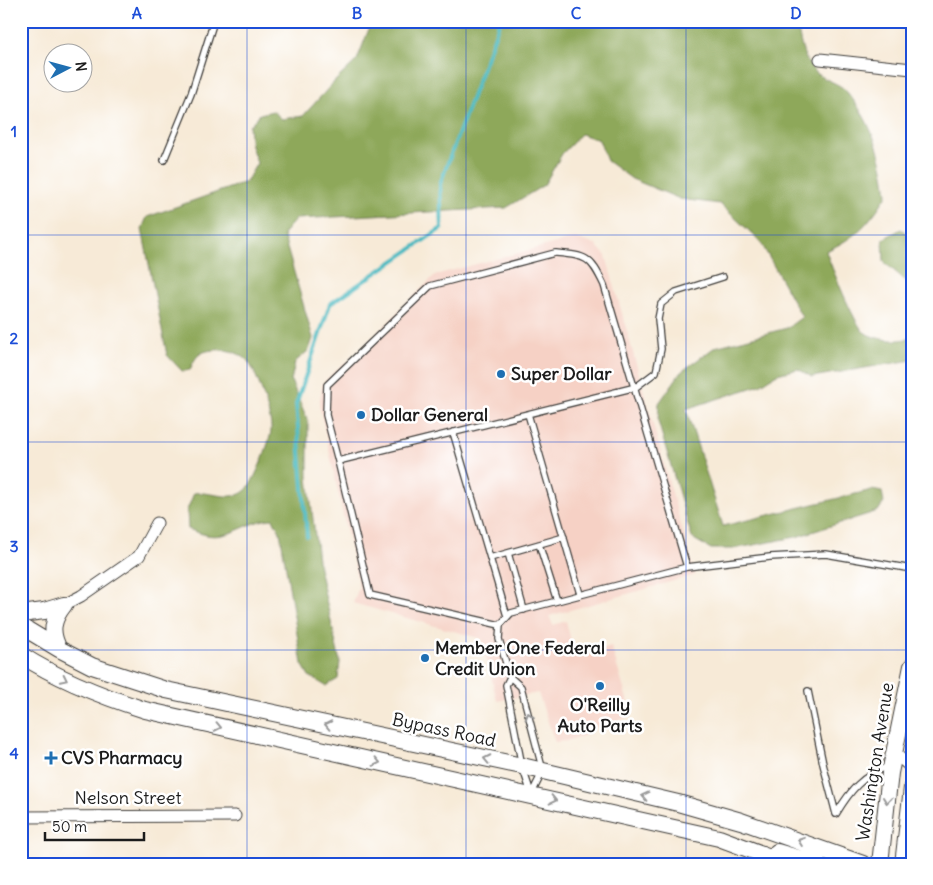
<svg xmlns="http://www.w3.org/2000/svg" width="933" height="885" font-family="Delius,sans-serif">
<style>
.built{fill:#f6d1c5}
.forest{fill:#8ea85a;stroke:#55623b}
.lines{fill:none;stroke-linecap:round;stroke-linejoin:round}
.stream{stroke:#4bbac1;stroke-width:4}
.lane-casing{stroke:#3d3b38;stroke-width:8}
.street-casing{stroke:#3d3b38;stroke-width:13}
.primary-casing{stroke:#3d3b38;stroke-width:18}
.lane{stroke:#fff;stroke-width:5.5}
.street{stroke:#fff;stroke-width:11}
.primary{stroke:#fff;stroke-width:16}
.oneway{stroke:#999}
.grid{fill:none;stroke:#1d4ed8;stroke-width:1;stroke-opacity:0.55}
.poi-dot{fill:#1f6fb2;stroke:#fff;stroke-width:2}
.labels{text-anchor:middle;stroke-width:5;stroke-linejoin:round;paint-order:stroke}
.poi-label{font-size:18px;font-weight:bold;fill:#1c1c1c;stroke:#fff;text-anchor:start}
.street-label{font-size:18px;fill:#1c1c1c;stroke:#fff}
.neatline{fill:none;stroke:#1d4ed8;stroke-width:2}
.grid-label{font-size:16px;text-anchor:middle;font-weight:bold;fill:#1d4ed8}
</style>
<rect width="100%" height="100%" fill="#fff"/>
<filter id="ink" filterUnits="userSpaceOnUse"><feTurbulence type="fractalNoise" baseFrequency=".02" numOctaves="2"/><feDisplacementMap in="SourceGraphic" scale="10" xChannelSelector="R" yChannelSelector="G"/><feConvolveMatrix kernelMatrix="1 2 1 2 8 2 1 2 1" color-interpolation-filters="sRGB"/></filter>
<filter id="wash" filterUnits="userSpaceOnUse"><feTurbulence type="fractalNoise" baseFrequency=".0096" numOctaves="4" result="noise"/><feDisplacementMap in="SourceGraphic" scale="20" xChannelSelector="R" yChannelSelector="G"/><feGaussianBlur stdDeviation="1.12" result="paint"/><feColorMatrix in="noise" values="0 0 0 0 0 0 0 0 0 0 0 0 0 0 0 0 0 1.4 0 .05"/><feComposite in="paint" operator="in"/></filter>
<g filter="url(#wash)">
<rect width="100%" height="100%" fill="#f7ead7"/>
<path class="built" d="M 575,238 L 596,245 L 606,256 L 695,575 L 549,616 L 553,625 L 566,621 L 575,657 L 611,646 L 632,716 L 596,727 L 586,735 L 566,741 L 555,742 L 538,693 L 497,701 L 482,639 L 353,603 L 359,587 L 319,404 L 323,384 L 336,370 L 353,359 L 435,275 Z"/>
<path class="forest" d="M 372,21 L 797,21 C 800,42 803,67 824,78 C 831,82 842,85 847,92 C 872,122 883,157 887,195 C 870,222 856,238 826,251 C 830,264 855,325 864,332 C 874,340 900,343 912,337 L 912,360 L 812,377 L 798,369 L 777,374 L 760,385 L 686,409 L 723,526 L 872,490 L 882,492 L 884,502 L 878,511 L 796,537 L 733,549 L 711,549 L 692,538 L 658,421 L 659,403 L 681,372 L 715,347 L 787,328 L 802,317 L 760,241 L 720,204 L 680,199 L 632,179 L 607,161 L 599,140 L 581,134 L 562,154 L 544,185 L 506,208 L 296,219 L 283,234 L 313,338 L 309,350 L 295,362 L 291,381 L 308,421 L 308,478 L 319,568 L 340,662 L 338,679 L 326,686 L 309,676 L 302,664 L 280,532 L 273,519 C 251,519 230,540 207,535 C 201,534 194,531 188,529 L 187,510 L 194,493 C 211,491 232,503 246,490 C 254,483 270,442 271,431 C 273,418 255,367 246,359 C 236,351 225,349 214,350 C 199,351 195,357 190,370 L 182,371 L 167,355 L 142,229 L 147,217 L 246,182 L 257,163 L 251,146 L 249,126 L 260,114 L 273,111 L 282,119 L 303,116 L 334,82 L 357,60 Z
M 901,229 L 912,238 L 912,282 L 906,281 L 884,262 L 883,239 Z"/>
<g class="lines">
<path class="stream" d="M 307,536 L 296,404 L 330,304 L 442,228 L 440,184 L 500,21"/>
</g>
</g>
<g filter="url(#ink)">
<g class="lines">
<g class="lane-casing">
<path id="lane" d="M 164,160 L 191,94 L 214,21
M 528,414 L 580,594
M 453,432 L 507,616
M 338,461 L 326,415 L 327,385 L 430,286 L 555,253 C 587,256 590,256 604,285 L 687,567
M 539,544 L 557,601
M 508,553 L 524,610
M 490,558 L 564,537
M 500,625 L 370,595 L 338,461 L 636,387 L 656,372 L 661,349 L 658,319 L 661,304 L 676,292 L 723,277
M 510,677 L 506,685 L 522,766 L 531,793
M 808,691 L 823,764 L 836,814 C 850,791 862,775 889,766
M 531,795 L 543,771 L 521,687 L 510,677 L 499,639 L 500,625 L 511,613 L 687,567 L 770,557 L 826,554 L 912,569"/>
</g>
<g class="street-casing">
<path id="street" d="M 820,59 L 912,69
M 64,605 L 81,596 L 139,556 L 157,523
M 893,752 L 912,768
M 21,817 L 235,816"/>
</g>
<g class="primary-casing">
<path id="primary" d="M 21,614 L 44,611 L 64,605
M 21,626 L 59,649 L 92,666 L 166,690 L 522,766 L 678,803 L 741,821 L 863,864
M 59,649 C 50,632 52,620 64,605
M 21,655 C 60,680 101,696 145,710 L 719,838 L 789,864
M 777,852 L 818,864
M 880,864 L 890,773 L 912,666
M 903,864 L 912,788"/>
</g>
<use href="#lane" class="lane"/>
<use href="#street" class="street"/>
<use href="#primary" class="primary"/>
</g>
<defs><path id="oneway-chevron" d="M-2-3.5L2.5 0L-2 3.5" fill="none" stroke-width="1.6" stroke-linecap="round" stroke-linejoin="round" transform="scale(1.25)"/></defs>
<g class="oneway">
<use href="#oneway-chevron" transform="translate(64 679) rotate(26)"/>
<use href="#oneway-chevron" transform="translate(529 716) rotate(-106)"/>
<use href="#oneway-chevron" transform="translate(328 725) rotate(-168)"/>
<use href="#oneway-chevron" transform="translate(218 727) rotate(12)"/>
<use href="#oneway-chevron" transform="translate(487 759) rotate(-168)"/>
<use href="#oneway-chevron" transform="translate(377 762) rotate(12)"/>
<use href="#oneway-chevron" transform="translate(645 796) rotate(-167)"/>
<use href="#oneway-chevron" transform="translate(553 800) rotate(13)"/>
<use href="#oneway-chevron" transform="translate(887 800) rotate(97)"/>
<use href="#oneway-chevron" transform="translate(801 841) rotate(-160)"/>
</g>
</g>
<path class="grid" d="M 247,21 L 247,864M 466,21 L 466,864M 686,21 L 686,864M 21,235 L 912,235M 21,442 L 912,442M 21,650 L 912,650"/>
<g class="poi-dot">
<circle cx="501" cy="374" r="5"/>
<circle cx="361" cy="415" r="5"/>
<circle cx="425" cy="658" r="5"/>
<circle cx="600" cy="686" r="5"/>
<path d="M48.5 750.5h5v5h5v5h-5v5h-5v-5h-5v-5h5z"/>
</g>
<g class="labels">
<g class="poi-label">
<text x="511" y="380">Super Dollar</text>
<text x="371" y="421">Dollar General</text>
<text x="435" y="654">Member One Federal<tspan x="435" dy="21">Credit Union</tspan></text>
<text x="600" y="711" text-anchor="middle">O'Reilly<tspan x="600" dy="21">Auto Parts</tspan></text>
<text x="61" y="764">CVS Pharmacy</text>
</g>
<g class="street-label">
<text transform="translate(444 730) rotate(12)" y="6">Bypass Road</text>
<text transform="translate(875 762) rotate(-81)" y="6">Washington Avenue</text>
<text x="128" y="804">Nelson Street</text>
</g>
</g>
<rect width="933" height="885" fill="none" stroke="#fff" stroke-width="55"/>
<g transform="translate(68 68) rotate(84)"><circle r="24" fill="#ffffff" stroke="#a4a4a4"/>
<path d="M0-4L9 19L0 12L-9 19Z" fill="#1f6fb2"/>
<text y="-8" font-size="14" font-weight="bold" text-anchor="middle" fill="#1c1c1c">N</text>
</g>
<path d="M45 832v8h99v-8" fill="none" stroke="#1c1c1c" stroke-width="2.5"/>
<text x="52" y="832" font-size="15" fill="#1c1c1c" stroke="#ffffff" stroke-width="4" paint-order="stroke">50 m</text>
<rect x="28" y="28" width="878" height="830" class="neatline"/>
<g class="grid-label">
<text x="137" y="19">A</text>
<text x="357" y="19">B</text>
<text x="576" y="19">C</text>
<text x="796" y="19">D</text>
<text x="14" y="137">1</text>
<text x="14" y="344">2</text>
<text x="14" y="552">3</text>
<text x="14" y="759">4</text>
</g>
</svg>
